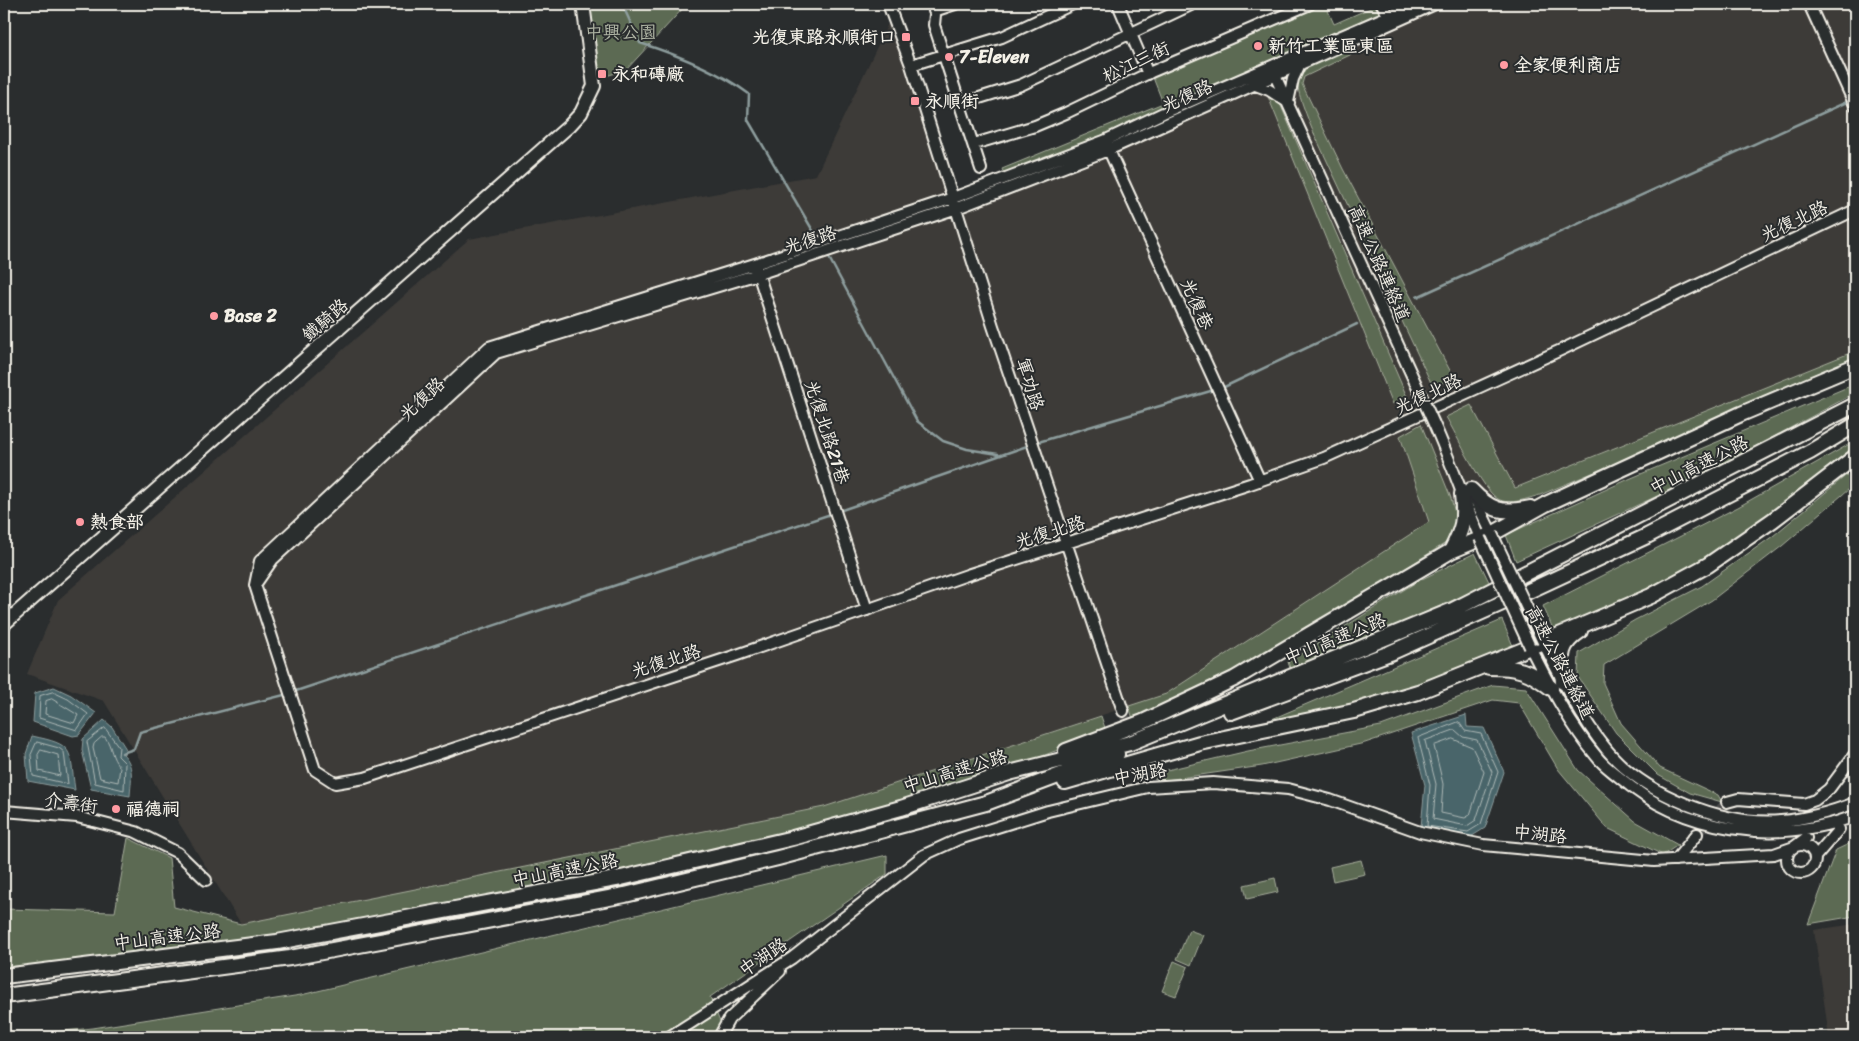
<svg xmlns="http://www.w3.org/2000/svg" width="1859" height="1041" font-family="Sriracha,'LXGW WenKai TC',sans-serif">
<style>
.built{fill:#3d3b38}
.green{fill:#5b6a52;stroke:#a8ae9d}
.water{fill:#48656b;stroke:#8d9d9d}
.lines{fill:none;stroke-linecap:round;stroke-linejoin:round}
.shore{stroke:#afb9b6;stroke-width:1}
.stream{stroke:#8d9d9d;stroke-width:2.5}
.minor-tunnel{stroke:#484a4a;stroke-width:10;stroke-dasharray:10 5;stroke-linecap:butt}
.minor-casing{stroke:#f4f1e8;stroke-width:14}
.major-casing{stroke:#f4f1e8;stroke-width:16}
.highway-casing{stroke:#f4f1e8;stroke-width:18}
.minor{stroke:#2a2d2e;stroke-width:10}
.major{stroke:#2a2d2e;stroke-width:12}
.highway{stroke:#2a2d2e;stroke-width:14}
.minor-bridge-casing{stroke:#f4f1e8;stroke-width:14;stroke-linecap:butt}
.minor-bridge{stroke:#2a2d2e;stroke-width:10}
.poi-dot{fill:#ff9aa2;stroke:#2a2d2e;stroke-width:2}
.labels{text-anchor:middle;stroke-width:4;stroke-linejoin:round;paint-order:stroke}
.park-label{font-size:18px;fill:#afb4a4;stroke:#2a2d2e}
.poi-label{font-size:18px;font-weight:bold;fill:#f4f1e8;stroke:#2a2d2e;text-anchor:start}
.street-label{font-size:18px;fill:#f4f1e8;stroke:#2a2d2e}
</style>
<rect width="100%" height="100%" fill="#2a2d2e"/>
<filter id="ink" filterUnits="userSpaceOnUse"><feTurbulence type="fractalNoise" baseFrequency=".02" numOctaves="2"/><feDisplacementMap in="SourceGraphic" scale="10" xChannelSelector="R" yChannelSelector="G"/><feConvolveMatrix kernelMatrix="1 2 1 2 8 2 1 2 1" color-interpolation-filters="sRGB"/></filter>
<g filter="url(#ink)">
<path class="built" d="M 1427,4 L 1855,4 L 1855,351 L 1429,522 L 1166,694 L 824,807 L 241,924 L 104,701 L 27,674 L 58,600 L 469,239 L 816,175 L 895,9 L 958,202 L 1110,147 Z
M 1855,924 L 1855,1037 L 1829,1037 L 1814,930 Z"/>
<path class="green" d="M 590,4 L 687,4 L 626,70 L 599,78 Z
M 1315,4 L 1325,4 L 1334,24 L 1375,6 L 1381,16 L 1103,139 L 1005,176 L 1002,169 L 1163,103 L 1152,75 Z
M 1349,46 L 1352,54 L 1304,77 L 1302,84 L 1343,169 L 1454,378 L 1433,387 L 1312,129 C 1288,69 1291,71 1349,46 Z
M 1267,94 L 1274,98 L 1281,106 L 1407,397 L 1393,404 Z
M 1855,351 L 1855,362 L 1540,495 C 1528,498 1510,506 1498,499 C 1483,491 1456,434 1446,417 L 1471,405 L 1515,488 Z
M 1855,384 L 1855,393 L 1705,474 L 1516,561 L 1506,535 L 1629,479 Z
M 1421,424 L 1451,498 L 1459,528 L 1449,541 C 1347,604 1245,677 1133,719 L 1129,706 L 1166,694 L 1429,522 L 1400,436 Z
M 1855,441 L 1855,449 L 1708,560 L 1644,594 L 1554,631 L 1543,606 L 1738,507 Z
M 1855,468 L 1855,484 L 1782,546 L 1712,600 L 1604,665 L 1603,683 L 1621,723 L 1660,768 L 1718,795 L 1722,802 L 1690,793 L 1658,775 L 1616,733 L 1578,677 L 1579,653 L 1635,620 L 1702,586 L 1773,536 Z
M 1475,553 L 1490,584 L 1291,671 L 1288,662 L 1418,581 Z
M 1502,620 L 1513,646 L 1400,692 L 1299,719 L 1272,719 Z
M 1493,685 L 1526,688 L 1578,770 L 1635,821 L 1678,845 L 1663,855 L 1607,828 L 1558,769 L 1519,703 L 1493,700 L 1365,743 L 1262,766 L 1159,781 L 1150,774 L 1248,751 L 1381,726 Z
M 1101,716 L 1106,731 L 966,786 L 792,837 L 483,898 L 240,942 L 4,968 L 4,909 L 115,912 L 128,838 L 169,858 L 174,907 L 241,924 L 824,807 Z
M 1855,841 L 1855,916 L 1808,924 L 1836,850 Z
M 887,855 L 887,874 L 710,997 L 726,1037 L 4,1037 L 93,1028 L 301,995 Z
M 1361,860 L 1365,874 L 1333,881 L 1330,867 Z
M 1275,878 L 1278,892 L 1247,899 L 1244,885 Z
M 1189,930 L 1203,935 L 1191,965 L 1177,959 Z
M 1174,961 L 1188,967 L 1176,996 L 1162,991 Z"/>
<path class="water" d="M 54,687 L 71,695 L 96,713 L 79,735 L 73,736 L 33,722 L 35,693 Z
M 1466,715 L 1467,727 L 1484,728 L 1504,772 L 1485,828 L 1469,838 L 1421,827 L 1425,785 L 1411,733 Z
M 104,720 L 112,727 L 126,749 L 122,753 C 135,765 131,780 130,796 L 91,789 L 82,750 L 83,739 Z
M 32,736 C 75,745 69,748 75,790 L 28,781 L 26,754 Z"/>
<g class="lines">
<path class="shore" d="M 53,692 L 68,699 L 88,714 L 77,730 L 39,718 L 40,696 Z
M 52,699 L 78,715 L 74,723 L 45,714 L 46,701 Z
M 1459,722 L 1465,731 L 1481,734 L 1498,772 L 1481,824 L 1468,832 L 1427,826 L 1430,785 L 1418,738 Z
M 105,728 L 119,747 L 118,756 L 125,763 L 124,790 L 95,783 L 87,742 Z
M 1455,730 L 1463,737 L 1477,740 L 1492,772 L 1476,820 L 1467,826 L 1433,819 L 1436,784 L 1425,741 Z
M 102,737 L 105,737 C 113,748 110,757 120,767 L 118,782 L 100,778 L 93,748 L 94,744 Z
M 1453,739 L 1472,747 L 1484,772 L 1470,815 L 1465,818 L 1441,813 L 1443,784 L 1434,746 Z
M 37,742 L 59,748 L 64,752 L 68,784 L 33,776 L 31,755 Z
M 41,750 L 58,755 L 60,776 L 39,771 L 38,755 Z"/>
<path class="stream" d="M 622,4 L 640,43 C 678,55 717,70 749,94 L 748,120 L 819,241
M 827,254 L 917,421 L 943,441 L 967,449 L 998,454
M 1417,297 L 1849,101
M 1220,389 L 1357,324
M 1035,443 L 1214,390
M 839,511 L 1030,445
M 293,692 L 834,513
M 122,753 L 134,749 L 140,732 L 288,694"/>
<path class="minor-tunnel" d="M 1123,711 L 1148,787
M 1697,834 L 1727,802"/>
<g class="minor-casing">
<path id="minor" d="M 888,4 L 911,65 L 993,326 L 1123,711
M 936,4 L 934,25 L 981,169
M 1118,4 L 1148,74
M 1382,4 L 1391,20
M 1416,4 L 1163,113 L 1104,141 L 953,198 L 755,264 L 489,347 L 260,561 L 255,585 L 315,770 L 335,783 L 365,778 L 737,655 L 967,575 L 1250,484 L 1324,458 L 1563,349 L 1855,210
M 1809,4 L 1855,105
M 934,11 L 955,4
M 911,65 L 1002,37 L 1073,4
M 1272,69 L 1420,393
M 1253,84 L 1269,90 L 1289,103
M 1288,102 L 1293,79 L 1300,64
M 960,104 L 1021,85 L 1193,4
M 974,144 L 1035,126 L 1066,113 L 1151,72 L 1310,4
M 1106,144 L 1260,481
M 756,267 L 867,610
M 1434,424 C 1451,462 1464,500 1480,538
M 1473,495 L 1492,534
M 257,582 L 273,559 L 496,353 L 758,274 L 957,208 L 1108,150 L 1435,4
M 1543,642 C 1562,680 1580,717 1607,750 C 1644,795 1724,826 1781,821 C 1807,819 1831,812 1855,803
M 1530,647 C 1550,686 1569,724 1597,757 C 1603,765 1612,771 1619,777 C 1684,833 1777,845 1855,816
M 1727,802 L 1738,799 L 1804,804 L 1815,800 L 1829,789 L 1855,754
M 4,811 L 77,817 L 136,832 L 178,853 L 206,880
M1787 859a14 14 0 1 1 28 0a14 14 0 1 1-28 0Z
M 1815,857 L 1839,829
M 1676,860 L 1697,834
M 669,1037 L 792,958 L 924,855 L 959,839 L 1048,811 L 1148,787 L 1213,783 L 1288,789 L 1330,800 L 1420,832 L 1483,845 L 1654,861 L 1774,854 L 1794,847 L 1806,838
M 719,1037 L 729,1019 L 780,971"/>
</g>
<g class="major-casing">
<path id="major" d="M 4,624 L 569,126 L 581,113 L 594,86 L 583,4"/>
</g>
<g class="highway-casing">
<path id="highway" d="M 1471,490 C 1491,511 1502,514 1530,508
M 1451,551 C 1463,528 1465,520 1462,494
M 1489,667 C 1518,667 1528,670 1551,688
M 1563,682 C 1561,657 1558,646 1580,631
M 1231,712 L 1390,653 L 1520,595 L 1647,536 L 1810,452 L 1855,425
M 1066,751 L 1143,722 L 1234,679 L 1451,551 L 1492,534 L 1546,504 L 1741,414 L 1855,366
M 1065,782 L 1200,743 L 1354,711 L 1418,692 L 1543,642 L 1651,596 L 1708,565 L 1773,520 L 1855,457
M 4,976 L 277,942 L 621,878 L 793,838 L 901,808 L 1009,773 L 1130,743 L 1453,610 L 1855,405
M 4,996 L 290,958 L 625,895 L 778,858 L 986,803 L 1117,754"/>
</g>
<use href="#minor" class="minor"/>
<use href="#major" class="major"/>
<use href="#highway" class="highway"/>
<g class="minor-bridge-casing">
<path id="minor-bridge" d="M 1420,393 L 1434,424
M 1492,534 L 1543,642
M 1480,538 L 1530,647"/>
</g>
<use href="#minor-bridge" class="minor-bridge"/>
</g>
</g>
<g class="poi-dot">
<rect x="901" y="32" width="10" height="10" rx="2.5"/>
<circle cx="1258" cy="46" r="5"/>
<circle cx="949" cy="57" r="5"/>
<circle cx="1504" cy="65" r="5"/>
<rect x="597" y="69" width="10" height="10" rx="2.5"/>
<rect x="910" y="96" width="10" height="10" rx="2.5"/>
<circle cx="214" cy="316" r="5"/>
<circle cx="80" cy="522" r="5"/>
<circle cx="116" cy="809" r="5"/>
</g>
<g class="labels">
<g class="park-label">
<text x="621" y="38">中興公園</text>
</g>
<g class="poi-label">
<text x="896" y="43" text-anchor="end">光復東路永順街口</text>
<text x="1268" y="52">新竹工業區東區</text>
<text x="959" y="63">7-Eleven</text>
<text x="1514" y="71">全家便利商店</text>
<text x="612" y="80">永和磚廠</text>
<text x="925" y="107">永順街</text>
<text x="224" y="322">Base 2</text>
<text x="90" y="528">熱食部</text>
<text x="126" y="815">福德祠</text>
</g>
<g class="street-label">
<text transform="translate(1136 62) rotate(-25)" y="6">松江三街</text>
<text transform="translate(1187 96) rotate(-25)" y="6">光復路</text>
<text transform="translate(1794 221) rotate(-25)" y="6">光復北路</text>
<text transform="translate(810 240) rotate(-18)" y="6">光復路</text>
<text transform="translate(1379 263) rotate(66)" y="6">高速公路連絡道</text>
<text transform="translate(1197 304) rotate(65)" y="6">光復巷</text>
<text transform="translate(325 320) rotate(-41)" y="6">鐵騎路</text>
<text transform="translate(1030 384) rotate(72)" y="6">軍功路</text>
<text transform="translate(1428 394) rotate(-25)" y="6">光復北路</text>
<text transform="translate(422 399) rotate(-43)" y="6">光復路</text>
<text transform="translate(827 432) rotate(72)" y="6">光復北路21巷</text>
<text transform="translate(1699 465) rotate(-27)" y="6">中山高速公路</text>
<text transform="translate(1050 532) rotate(-17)" y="6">光復北路</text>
<text transform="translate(1335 639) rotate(-22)" y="6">中山高速公路</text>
<text transform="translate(666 661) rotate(-18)" y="6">光復北路</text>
<text transform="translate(1560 662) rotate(62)" y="6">高速公路連絡道</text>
<text transform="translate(955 771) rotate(-17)" y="6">中山高速公路</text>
<text transform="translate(1140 774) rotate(-10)" y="6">中湖路</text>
<text transform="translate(71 803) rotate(8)" y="6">介壽街</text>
<text transform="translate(1540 834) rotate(6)" y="6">中湖路</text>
<text transform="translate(565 870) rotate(-11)" y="6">中山高速公路</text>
<text transform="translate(167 937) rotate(-7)" y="6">中山高速公路</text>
<text transform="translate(763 957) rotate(-34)" y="6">中湖路</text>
</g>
</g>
<rect width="1859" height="1041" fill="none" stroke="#2a2d2e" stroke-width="20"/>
<rect x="10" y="10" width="1839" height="1021" fill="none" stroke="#f4f1e8" stroke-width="2" filter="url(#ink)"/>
</svg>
